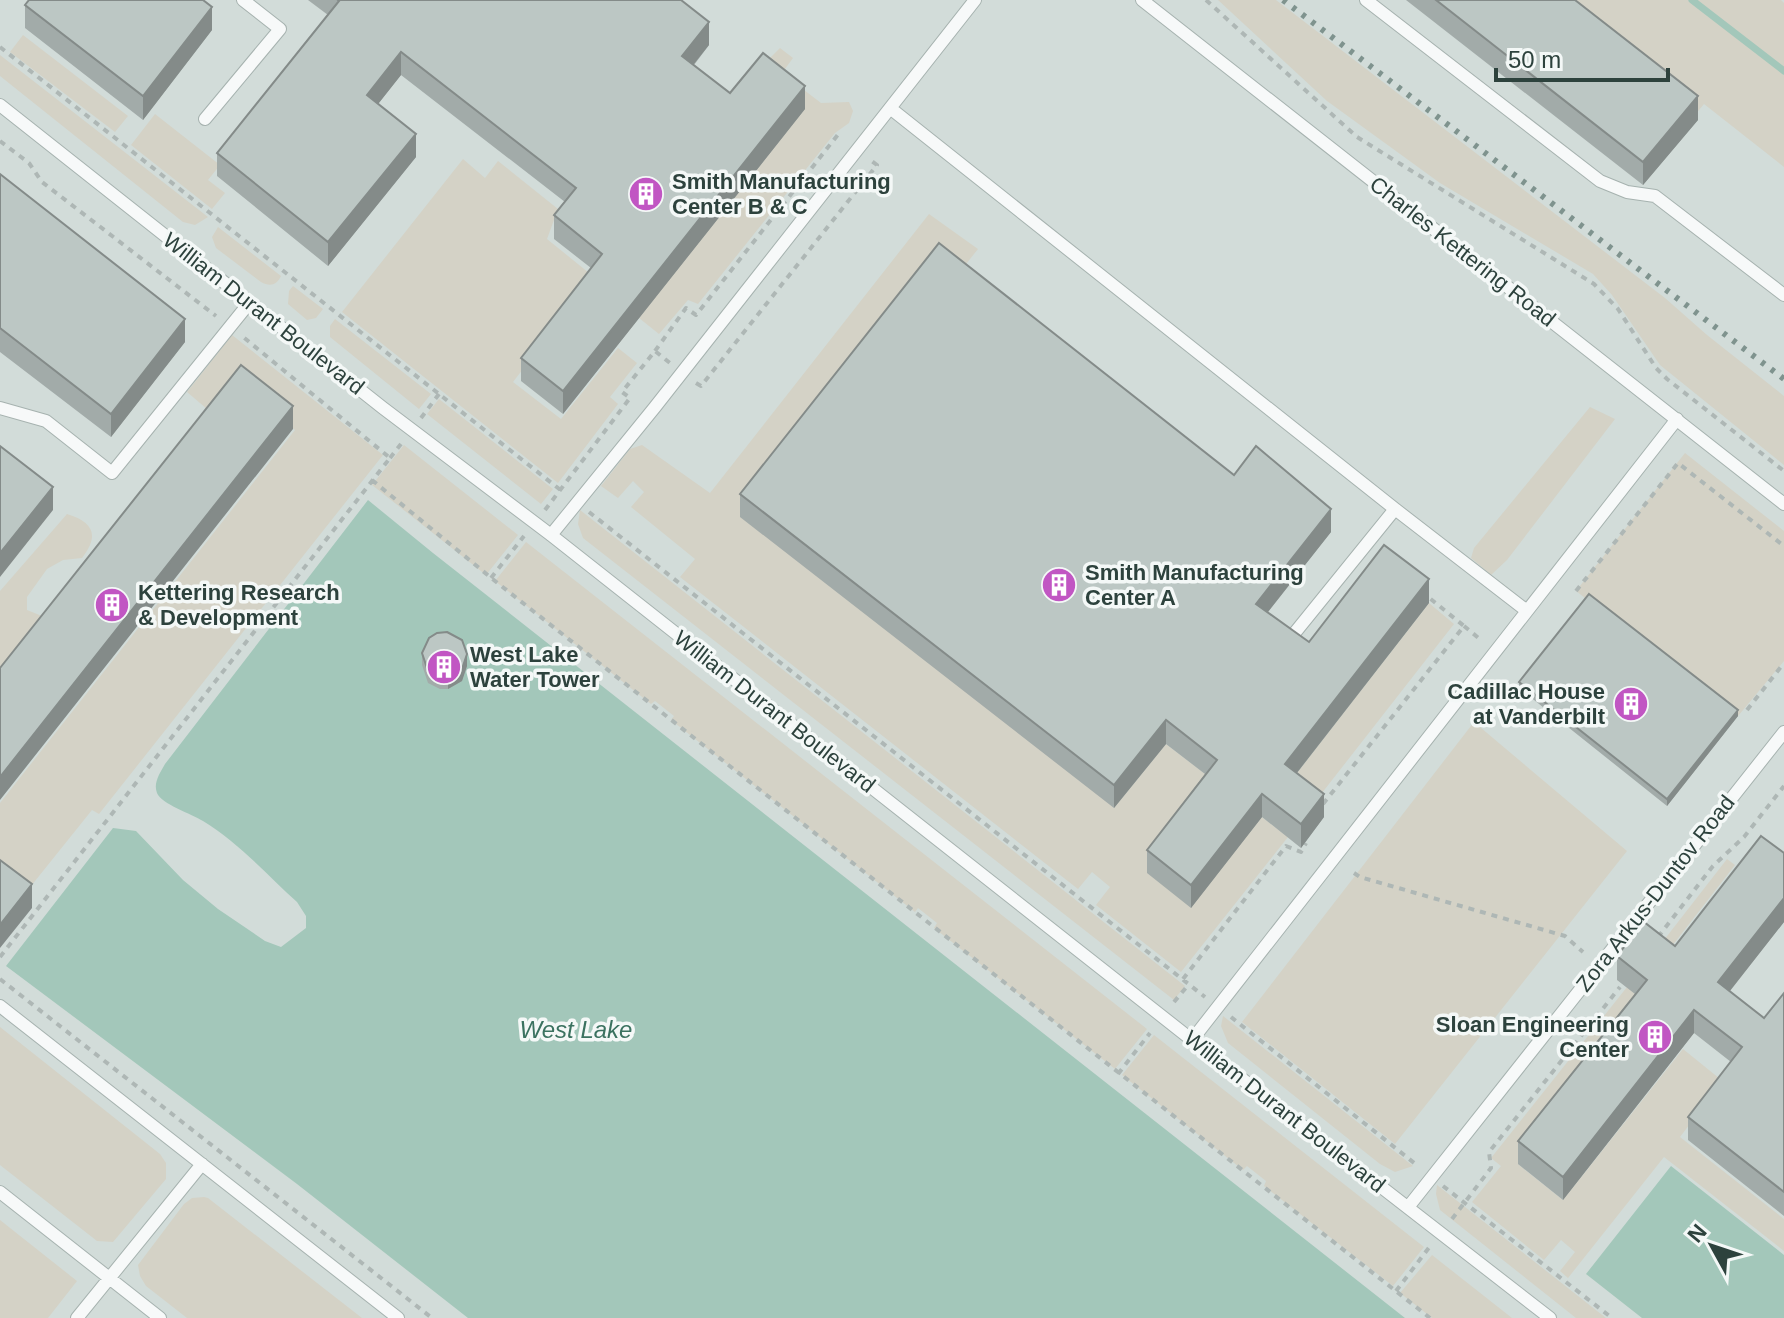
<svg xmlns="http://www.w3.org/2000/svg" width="1784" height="1318" font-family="Arial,sans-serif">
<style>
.built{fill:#d2dcd9}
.green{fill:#d4d2c6}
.water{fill:#a3c7ba}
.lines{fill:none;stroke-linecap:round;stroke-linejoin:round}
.stream{stroke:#a3c7ba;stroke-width:7}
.lane-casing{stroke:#a6b2af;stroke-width:14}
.path{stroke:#aeb7b5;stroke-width:4;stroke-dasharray:6 6;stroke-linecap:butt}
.lane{stroke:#f7f9f9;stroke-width:12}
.rail{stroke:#7f938e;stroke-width:6;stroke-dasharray:4 8;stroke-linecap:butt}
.wall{fill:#a2aba9}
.shaded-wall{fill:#848b89}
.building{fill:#bcc7c4;stroke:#848b89;stroke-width:2}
.labels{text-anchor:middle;stroke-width:7;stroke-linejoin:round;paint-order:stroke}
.poi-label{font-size:22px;font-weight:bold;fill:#2d423d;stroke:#f4f8f7;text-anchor:start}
.street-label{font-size:22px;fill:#2d423d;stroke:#f4f8f7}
.water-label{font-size:24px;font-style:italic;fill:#3b7260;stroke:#f4f8f7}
</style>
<rect width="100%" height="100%" fill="#e4ebe9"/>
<path class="built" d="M 0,0 L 1784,0 L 1784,1318 L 0,1318 Z"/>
<path class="green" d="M 1218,0 L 1276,0 L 1665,298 L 1707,335 L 1784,396 L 1784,465 L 1660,365 L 1612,295 L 1593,274 L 1440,183 L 1327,101 Z
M 1545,0 L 1781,0 L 1784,3 L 1784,167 L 1704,104 L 1694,116 Z
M 23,35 L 128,116 L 115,132 L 10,52 Z
M 780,48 L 793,58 L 782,73 L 821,103 L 849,102 L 853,111 L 849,123 L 835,133 L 698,304 L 688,300 L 659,334 L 639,318 L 760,68 Z
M 0,55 L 208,217 L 195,225 L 183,222 L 0,76 Z
M 155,114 L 220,165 L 208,180 L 225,193 L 212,209 L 131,145 Z
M 463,159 L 485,178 L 498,161 L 558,209 L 547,239 L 594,277 L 513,382 L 561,419 L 618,348 L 637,363 L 610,397 L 618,404 L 558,483 L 342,312 Z
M 929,214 L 978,249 L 955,278 L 1114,808 L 1166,744 L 1288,837 L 1181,972 L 1096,905 L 1110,887 L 1092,872 L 1078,889 L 680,577 L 695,559 L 631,507 L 644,492 L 633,481 L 618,498 L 601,486 L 630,449 L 642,445 L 710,493 Z
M 218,227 L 281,276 C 277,285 270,287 261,282 L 216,248 L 212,237 Z
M 293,286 L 323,309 L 316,318 L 307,320 L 288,304 L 289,291 Z
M 335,319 L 431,394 L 419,409 L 330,337 L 330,326 Z
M 232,335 L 383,455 L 99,814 L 92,810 L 23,896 L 0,879 L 0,803 L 295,430 L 234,379 L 207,409 L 187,392 Z
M 439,399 L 553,489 L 541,504 L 427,414 Z
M 1590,407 L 1615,419 L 1507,560 L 1491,575 L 1471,558 L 1474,548 Z
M 404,445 L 518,535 L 486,575 L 372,485 Z
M 1685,453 L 1784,531 L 1784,661 L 1738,716 L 1576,591 Z
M 580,510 L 1185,986 L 1174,1000 L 583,538 L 578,524 Z
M 67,514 C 93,522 100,535 82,558 L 63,560 L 47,569 L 27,597 L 27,610 L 42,616 L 0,669 L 0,591 Z
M 526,542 L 1147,1029 L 1115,1069 L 934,928 L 937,923 L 918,908 L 915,912 L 671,720 L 674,716 L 655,701 L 651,704 L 495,581 Z
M 1429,603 L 1454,624 L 1311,807 L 1285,788 Z
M 1474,722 L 1627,851 L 1395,1144 L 1242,1022 Z
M 1727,859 L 1735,865 L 1665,955 L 1657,949 Z
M 1627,987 L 1647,1003 L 1519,1165 L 1563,1200 L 1683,1049 L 1730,1087 L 1693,1120 L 1680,1137 L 1784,1219 L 1784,1251 L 1664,1157 L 1568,1278 L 1560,1271 L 1575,1252 L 1561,1240 L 1544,1260 L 1472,1202 L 1501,1166 L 1491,1158 Z
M 1223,1016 L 1413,1166 L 1395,1172 L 1380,1164 L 1228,1043 L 1221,1026 Z
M 0,1027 L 160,1154 L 166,1163 L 166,1179 L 113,1242 L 97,1241 L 0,1165 Z
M 1154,1035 L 1424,1247 L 1393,1286 L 1264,1186 L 1266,1181 L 1247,1166 L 1243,1170 L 1122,1075 Z
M 1437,1185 L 1606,1318 L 1576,1318 L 1440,1210 L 1436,1194 Z
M 204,1197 L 208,1198 L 362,1318 L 187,1318 L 146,1286 L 140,1276 L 138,1265 L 184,1204 L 192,1198 Z
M 0,1220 L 77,1281 L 48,1318 L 0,1318 Z
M 1432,1255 L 1512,1318 L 1432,1318 L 1400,1293 Z"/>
<path class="water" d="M 368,500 L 433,553 L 1405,1318 L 468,1318 L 297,1184 L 6,966 L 113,828 L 136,831 L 183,880 L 218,909 L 265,941 L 281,947 L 306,928 L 306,916 L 297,902 C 267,875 238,842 203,821 C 192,814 161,804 157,793 C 153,783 160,773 165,764 Z
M 1671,1166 L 1784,1255 L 1784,1318 L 1642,1318 L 1586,1274 Z"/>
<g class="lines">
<path class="stream" d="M 1692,0 L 1784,71"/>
<g class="lane-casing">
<path id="lane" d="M 1142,0 L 1784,504
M 1366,0 L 1600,181 L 1627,192 L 1655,196 L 1784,295
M 0,105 L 383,408 L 551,535 L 1192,1040 L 1550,1318
M 890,108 L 1395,509 L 1527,611
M 205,119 L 280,29 L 243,0
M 0,408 L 46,421 L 112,473 L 250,302
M 551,535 L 655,407 L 975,0
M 1293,635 L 1395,509
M 0,1006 L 398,1318
M 1192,1040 L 1677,419
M 0,1192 L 160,1318
M 1409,1206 L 1784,732
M 77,1318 L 202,1164"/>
</g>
<path class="path" d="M 1206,0 L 1357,137 L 1594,284 L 1618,309 L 1656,368 L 1667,379 L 1784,471
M 0,47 L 563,492
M 0,141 L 29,163 L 42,182 L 216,316
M 655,351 L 686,308 L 696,315 L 840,132
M 696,383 L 701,386 L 877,165 L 869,159
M 421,418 L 439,394
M 390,458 L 401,444
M 372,480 L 495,581 L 1430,1318
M 545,510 L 630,398 L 622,392 L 655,351 L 670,363
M 589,512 L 1205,997
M 491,578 L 524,536
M 1576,591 L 1678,463 L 1784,546
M 1464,626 L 1481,640
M 1747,710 L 1784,663
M 1323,804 L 1464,626 L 1427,596
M 1354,873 L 1360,877 L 1565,936 L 1583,952
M 1658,937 L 1713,866 L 1744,837 L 1784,786
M 0,957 L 390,458 L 242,336
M 0,979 L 432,1318
M 1183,979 L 1286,846 L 1301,852 L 1306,843
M 1174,1002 L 1189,984
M 1231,1017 L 1418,1166
M 1118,1074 L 1150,1033
M 1443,1186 L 1612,1318
M 1452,1219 L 1491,1168 L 1489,1152 L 1620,987
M 1396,1291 L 1431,1245"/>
<use href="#lane" class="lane"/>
<path class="rail" d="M 1283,0 L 1784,379"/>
</g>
<path class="wall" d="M 308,0 L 681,0 L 709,45 L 694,65 L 730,93 L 805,109 L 563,414 L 521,381 L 521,358 L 591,268 L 554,239 L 554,215 L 565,202 L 401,75 L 378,104 L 416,157 L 328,266 L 217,176 L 217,153 L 328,15 Z
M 1406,0 L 1575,0 L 1698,120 L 1643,185 Z
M 25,5 L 212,30 L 143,120 L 25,28 Z
M 0,174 L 185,342 L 111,437 L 0,352 Z
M 1234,475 L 1331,532 L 1268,612 L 1309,642 L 1429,603 L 1297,773 L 1324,817 L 1301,848 L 1262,817 L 1191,908 L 1147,873 L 1147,850 L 1205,774 L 1166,744 L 1114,808 L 740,517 L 740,494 Z
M 422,653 L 467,666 L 462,681 L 448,689 L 440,689 L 428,683 L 422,665 Z
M 1519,682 L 1738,716 L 1667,806 L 1519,688 Z
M 1784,853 L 1784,922 L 1730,991 L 1764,1018 L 1784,993 L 1784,1216 L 1688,1140 L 1688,1117 L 1731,1062 L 1694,1033 L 1563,1200 L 1518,1164 L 1518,1141 L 1635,994 L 1617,980 L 1617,956 L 1675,946 Z"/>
<path class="shaded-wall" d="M 212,7 L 212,30 L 143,120 L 143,96 Z
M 709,22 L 709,45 L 682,79 L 682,56 Z
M 401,52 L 401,75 L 367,118 L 367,95 Z
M 805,86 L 805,109 L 563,414 L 563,391 Z
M 1698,96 L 1698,120 L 1643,185 L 1643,162 Z
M 416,134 L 416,157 L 328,266 L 328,242 Z
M 185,319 L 185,342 L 111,437 L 111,414 Z
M 293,406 L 293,429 L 0,800 L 0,777 Z
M 53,487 L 53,510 L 0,577 L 0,553 Z
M 1331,509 L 1331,532 L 1256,627 L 1256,604 Z
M 1429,579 L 1429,603 L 1285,788 L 1285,764 Z
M 467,654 L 467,666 L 462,681 L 448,689 L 448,677 Z
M 1738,710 L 1738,716 L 1667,806 L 1667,799 Z
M 1166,720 L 1166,744 L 1114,808 L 1114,785 Z
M 1262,794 L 1262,817 L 1191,908 L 1191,885 Z
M 1324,794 L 1324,817 L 1301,848 L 1301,824 Z
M 32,884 L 32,908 L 0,948 L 0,925 Z
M 1784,898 L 1784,922 L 1718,1006 L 1718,982 Z
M 1694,1010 L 1694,1033 L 1563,1200 L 1563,1177 Z"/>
<path class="building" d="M 29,0 L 203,0 L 212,7 L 143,96 L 25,5 Z
M 338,0 L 681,0 L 709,22 L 682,56 L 730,93 L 763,53 L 805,86 L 563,391 L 521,358 L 602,254 L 554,215 L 576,188 L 401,52 L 367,95 L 416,134 L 328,242 L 217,153 L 339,1 Z
M 1436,0 L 1575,0 L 1698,96 L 1643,162 Z
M 0,174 L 185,319 L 111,414 L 0,328 Z
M 939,243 L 1234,475 L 1256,446 L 1331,509 L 1256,604 L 1309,642 L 1384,545 L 1429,579 L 1285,764 L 1324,794 L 1301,824 L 1262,794 L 1191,885 L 1147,850 L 1217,760 L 1166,720 L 1114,785 L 740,494 Z
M 241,365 L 293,406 L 0,777 L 0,668 Z
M 0,446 L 53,487 L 0,553 Z
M 1589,594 L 1738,710 L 1667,799 L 1519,682 Z
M 447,632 L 462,640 L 467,654 L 462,669 L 448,677 L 440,677 L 428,671 L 422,653 L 429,638 L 437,633 Z
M 1761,836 L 1784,853 L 1784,898 L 1718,982 L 1764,1018 L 1784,993 L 1784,1192 L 1688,1117 L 1742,1047 L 1694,1010 L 1563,1177 L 1518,1141 L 1647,980 L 1617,956 L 1644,922 L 1675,946 Z
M 0,860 L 32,884 L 0,925 Z"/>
<defs>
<g id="building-disc" transform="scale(1.8)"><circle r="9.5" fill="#c156c3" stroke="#f4f8f7"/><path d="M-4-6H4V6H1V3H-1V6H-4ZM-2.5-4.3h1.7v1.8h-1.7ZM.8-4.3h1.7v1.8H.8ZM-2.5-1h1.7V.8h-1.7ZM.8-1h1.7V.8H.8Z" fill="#fff"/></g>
</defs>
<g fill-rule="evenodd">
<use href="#building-disc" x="646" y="194"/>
<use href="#building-disc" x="1059" y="585"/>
<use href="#building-disc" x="112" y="605"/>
<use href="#building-disc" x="444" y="667"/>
<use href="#building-disc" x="1631" y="704"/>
<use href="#building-disc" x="1655" y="1037"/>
</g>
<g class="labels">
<g class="poi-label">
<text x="672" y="189">Smith Manufacturing<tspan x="672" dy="25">Center B &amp; C</tspan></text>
<text x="1085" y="580">Smith Manufacturing<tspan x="1085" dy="25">Center A</tspan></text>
<text x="138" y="600">Kettering Research<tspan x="138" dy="25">&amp; Development</tspan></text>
<text x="470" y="662">West Lake<tspan x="470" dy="25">Water Tower</tspan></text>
<text x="1605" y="699" text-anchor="end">Cadillac House<tspan x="1605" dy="25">at Vanderbilt</tspan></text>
<text x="1629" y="1032" text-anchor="end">Sloan Engineering<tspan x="1629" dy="25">Center</tspan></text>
</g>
<g class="street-label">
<text transform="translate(1463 251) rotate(38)" y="8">Charles Kettering Road</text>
<text transform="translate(264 313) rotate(38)" y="8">William Durant Boulevard</text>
<text transform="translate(775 711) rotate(38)" y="8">William Durant Boulevard</text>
<text transform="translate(1655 893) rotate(-52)" y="8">Zora Arkus-Duntov Road</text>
<text transform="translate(1285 1111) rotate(38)" y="8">William Durant Boulevard</text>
</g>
<g class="water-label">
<text x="576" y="1038">West Lake</text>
</g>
</g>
<g transform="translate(1712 1246) rotate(310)" stroke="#f4f8f7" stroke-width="6" paint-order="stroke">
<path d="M0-6L14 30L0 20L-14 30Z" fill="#2d423d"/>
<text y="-12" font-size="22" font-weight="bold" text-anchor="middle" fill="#2d423d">N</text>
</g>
<path d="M1496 68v12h172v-12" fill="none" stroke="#2d423d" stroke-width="4"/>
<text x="1508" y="68" font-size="24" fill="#2d423d" stroke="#f4f8f7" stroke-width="6" paint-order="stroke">50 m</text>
</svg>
